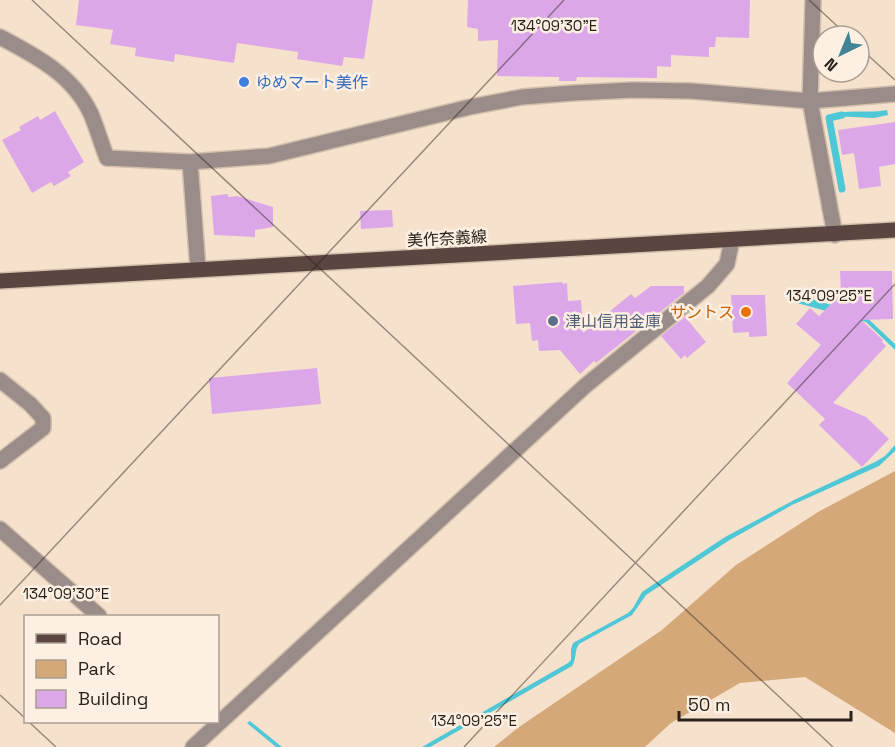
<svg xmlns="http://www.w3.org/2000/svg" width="895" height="747" font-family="'Space Grotesk','Noto Sans JP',sans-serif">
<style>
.green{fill:#d5a87a}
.water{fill:#4ec7d6}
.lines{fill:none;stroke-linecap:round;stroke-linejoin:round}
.stream{stroke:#4ec7d6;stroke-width:7}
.building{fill:#dca7e9}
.minor-casing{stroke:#d1bfac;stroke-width:18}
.tertiary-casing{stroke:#d1bfac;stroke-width:18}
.primary-casing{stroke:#d1bfac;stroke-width:18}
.minor{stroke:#998c89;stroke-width:15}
.tertiary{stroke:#998c89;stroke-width:15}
.primary{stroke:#5a4540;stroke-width:15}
.ticks{fill:none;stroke:#29221a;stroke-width:1.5;stroke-opacity:0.45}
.shop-dot{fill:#3f7fe0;stroke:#fdf0e3;stroke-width:2}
.food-dot{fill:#e8710a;stroke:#fdf0e3;stroke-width:2}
.service-dot{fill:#5c6f8a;stroke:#fdf0e3;stroke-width:2}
.labels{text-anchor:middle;stroke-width:5;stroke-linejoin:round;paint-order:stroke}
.shop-label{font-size:16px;fill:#366cbe;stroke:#fdf0e3;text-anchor:start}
.street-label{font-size:16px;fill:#29221a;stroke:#fdf0e3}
.food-label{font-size:16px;fill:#c56008;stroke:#fdf0e3;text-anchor:end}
.service-label{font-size:16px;fill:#4e5e75;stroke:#fdf0e3;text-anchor:start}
.ticks-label{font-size:15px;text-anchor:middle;fill:#29221a;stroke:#fdf0e3;stroke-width:5;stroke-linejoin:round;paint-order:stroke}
</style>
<rect width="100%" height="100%" fill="#f6e1cc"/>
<path class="green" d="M 895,471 L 895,733 L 805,677 L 740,683 L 671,723 L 645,747 L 494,747 L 519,727 L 662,630 L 736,565 L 818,512 Z"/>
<path class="water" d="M 887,110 L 888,115 L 874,118 L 832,116 C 846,108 869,114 887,110 Z
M 790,293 L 863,314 L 895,344 L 895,350 L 866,322 L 790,301 Z
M 895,445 L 895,451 L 879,466 L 792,505 L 728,541 L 646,595 L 632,615 L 579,644 C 574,651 577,658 572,666 L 430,747 L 422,747 L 568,663 L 571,660 L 571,649 L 573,643 L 628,613 L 633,608 L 642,592 L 725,537 L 796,499 L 875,462 L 885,456 Z
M 250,721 L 282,747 L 276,747 L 247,723 Z"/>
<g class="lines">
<path class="stream" d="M 842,115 L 829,118 L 842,189"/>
</g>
<path class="building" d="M 79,0 L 373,0 L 364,59 L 344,57 L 342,66 L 297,59 L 298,52 L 237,43 L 234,63 L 175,54 L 174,62 L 135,56 L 136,48 L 110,44 L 113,30 L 76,25 Z
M 468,0 L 750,0 L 749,38 L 716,37 L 715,47 L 709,47 L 709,57 L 671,55 L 671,67 L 657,66 L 657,78 L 577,77 L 576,81 L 559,81 L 559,77 L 497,76 L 498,40 L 478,41 L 478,29 L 467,27 Z
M 55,111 L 84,162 L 68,172 L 71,176 L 54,186 L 51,182 L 32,193 L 2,140 L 21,130 L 19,127 L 38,116 L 40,120 Z
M 895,122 L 895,164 L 879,167 L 881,186 L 859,189 L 854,153 L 842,155 L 838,130 Z
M 228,194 L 228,197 L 237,196 L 273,207 L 273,227 L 255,230 L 255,237 L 214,235 L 211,196 Z
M 392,210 L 393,227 L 361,229 L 360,211 Z
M 840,271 L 892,271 L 893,319 L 861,320 L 883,340 L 882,342 L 886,346 L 833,403 L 866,417 L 889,439 L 862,467 L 819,425 L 825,419 L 787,383 L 821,345 L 796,324 L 810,308 L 819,316 L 841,294 Z
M 562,282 L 563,284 L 567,283 L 568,301 L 581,300 L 583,333 L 631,294 L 635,298 L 651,286 L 684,286 L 684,293 L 596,363 L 594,361 L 580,374 L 560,350 L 539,351 L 538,340 L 532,341 L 530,323 L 516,324 L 513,286 Z
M 731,295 L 765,295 L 767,336 L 749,337 L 749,332 L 733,333 Z
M 685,317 L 706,342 L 687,358 L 685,355 L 681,359 L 661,336 Z
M 317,368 L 321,404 L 212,414 L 209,378 Z"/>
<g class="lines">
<g class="minor-casing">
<path id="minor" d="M 813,0 L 810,101 L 835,235
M 107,158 L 190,162 L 269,156 L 470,107 L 522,97 L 573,93 L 633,90 L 691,91 L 810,101 L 895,94
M 190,162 L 198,269
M 0,380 L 30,404 L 43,418 L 43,428 L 0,461
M 0,529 L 99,616
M 193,747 L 585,386 L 708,286 L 727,264 L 732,240"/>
</g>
<g class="tertiary-casing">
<path id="tertiary" d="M 0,37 C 36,56 73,75 91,114 C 97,128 101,143 107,158"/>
</g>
<g class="primary-casing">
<path id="primary" d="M 0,281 L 895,230"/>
</g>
<use href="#minor" class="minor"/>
<use href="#tertiary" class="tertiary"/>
<use href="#primary" class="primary"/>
</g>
<path class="ticks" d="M 32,0 L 833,747M 809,0 L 848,36M 859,47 L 895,80M 0,605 L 564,0M 0,695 L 26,719M 29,722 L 56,747M 464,747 L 895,284"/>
<circle class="shop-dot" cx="244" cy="82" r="6"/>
<circle class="food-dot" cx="746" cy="312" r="6"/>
<circle class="service-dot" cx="553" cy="321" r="6"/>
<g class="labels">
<g class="shop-label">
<text x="256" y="88">ゆめマート美作</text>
</g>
<g class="street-label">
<text transform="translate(447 238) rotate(-3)" y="6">美作奈義線</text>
</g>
<g class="food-label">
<text x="734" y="318">サントス</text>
</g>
<g class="service-label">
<text x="565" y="327">津山信用金庫</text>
</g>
</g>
<g class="ticks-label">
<text x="554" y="31">134°09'30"E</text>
<text x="829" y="301">134°09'25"E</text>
<text x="66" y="599">134°09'30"E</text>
<text x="474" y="726">134°09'25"E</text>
</g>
<rect x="24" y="615" width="195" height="108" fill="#fdf0e3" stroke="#a89e93" stroke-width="1.5"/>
<rect x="36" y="634" width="30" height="9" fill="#5a4540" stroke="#a89e93" stroke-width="1.5"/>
<text x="78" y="645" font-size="18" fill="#29221a">Road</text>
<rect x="36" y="660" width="30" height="18" fill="#d5a87a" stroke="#a89e93" stroke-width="1.5"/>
<text x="78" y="675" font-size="18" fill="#29221a">Park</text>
<rect x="36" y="690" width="30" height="18" fill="#dca7e9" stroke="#a89e93" stroke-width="1.5"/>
<text x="78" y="705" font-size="18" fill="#29221a">Building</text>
<g transform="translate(841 54) rotate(223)"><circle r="28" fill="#fdf0e3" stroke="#a89e93" stroke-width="1.5"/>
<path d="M0-4.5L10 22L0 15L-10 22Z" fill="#438597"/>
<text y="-9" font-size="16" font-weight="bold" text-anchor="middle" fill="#29221a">N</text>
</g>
<path d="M679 711v9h172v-9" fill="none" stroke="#29221a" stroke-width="3"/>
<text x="688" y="711" font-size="18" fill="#29221a" stroke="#fdf0e3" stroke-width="4.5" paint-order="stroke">50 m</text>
</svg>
